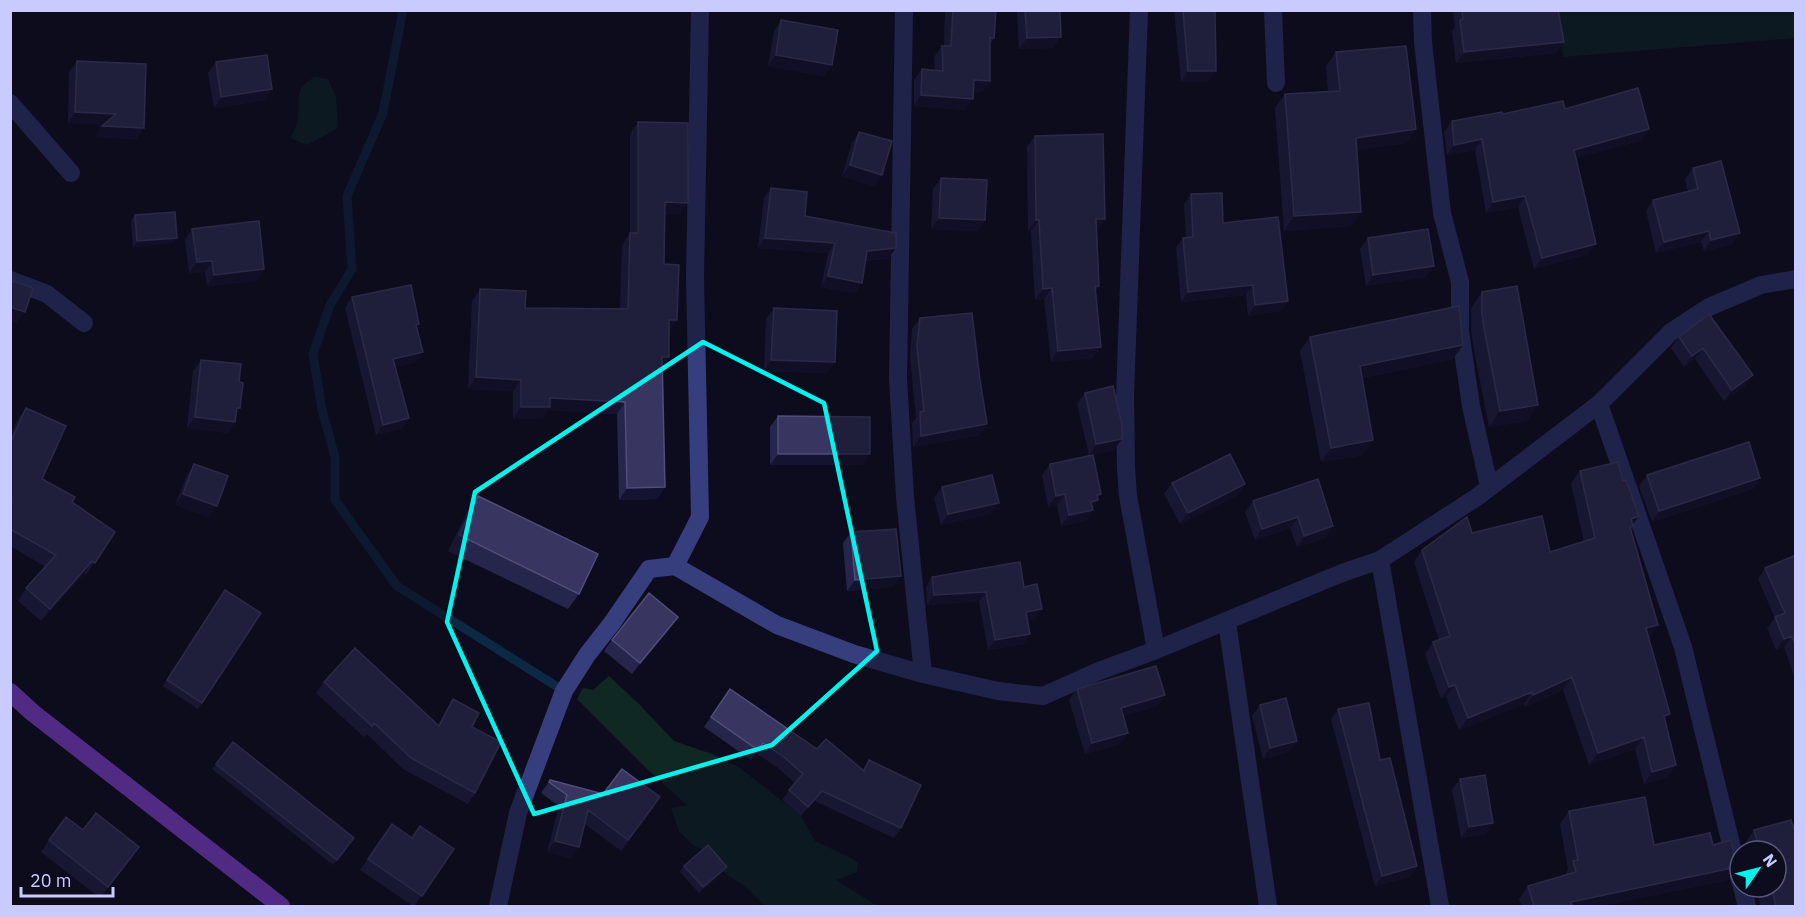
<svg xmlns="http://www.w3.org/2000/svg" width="1806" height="917" font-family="'IBM Plex Sans',sans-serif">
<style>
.green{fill:#0f2824}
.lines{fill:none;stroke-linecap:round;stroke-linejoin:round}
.stream{stroke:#0c2943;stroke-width:9}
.minor{stroke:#373e7e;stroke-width:18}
.major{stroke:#a550ff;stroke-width:18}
.wall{fill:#26254c}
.shaded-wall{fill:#151332}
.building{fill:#383660;stroke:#4e4e79;stroke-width:1.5}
.marked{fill:none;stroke:#00f4eb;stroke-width:4.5;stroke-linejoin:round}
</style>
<rect width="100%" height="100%" fill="#0d0c1e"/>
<path class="green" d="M 1557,11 L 1795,11 L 1795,38 L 1563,57 Z
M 315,77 L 328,79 L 336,97 L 338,128 L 307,145 L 291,138 C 293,132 297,126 298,120 C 300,98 293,89 315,77 Z
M 609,676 L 639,704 L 674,741 L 712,754 L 740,768 L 801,816 L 815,841 L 849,857 L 858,863 L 857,872 L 836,880 L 877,906 L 897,906 L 765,906 L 746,887 L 723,872 L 704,850 L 694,846 L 679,831 L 671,808 L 687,805 L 647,769 L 577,699 L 583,688 L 593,690 Z"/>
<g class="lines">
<path class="stream" d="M 403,10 L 383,113 L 347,196 L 352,269 L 330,305 L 313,354 L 322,410 L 335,457 L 335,500 L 397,586 L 564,691"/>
<path class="minor" d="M 904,10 L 898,379 L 905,497 L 923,674
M 1139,10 L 1125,396 L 1126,468 L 1128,496 L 1156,650
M 1273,10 L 1276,83
M 1422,10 L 1423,42 L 1442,213 L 1460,282 L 1460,331 L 1471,406 L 1489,486
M 10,103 L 71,173
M 10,280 L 47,294 L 84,323
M 1599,404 L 1683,647 L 1740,881
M 1380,560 L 1440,906
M 675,566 L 700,517 L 695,277 L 700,10
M 1227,622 L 1268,906
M 1742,887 L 1747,906
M 498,906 L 518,813 L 564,691 L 587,655 L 612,623 L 649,569 L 675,566 L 777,625 L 854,654 L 923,674 L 998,691 L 1043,696 L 1099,671 L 1156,650 L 1342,573 L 1380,560 L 1477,497 L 1599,404 L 1671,332 L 1709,307 L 1761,285 L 1796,279"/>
<path class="major" d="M 10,692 L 33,713 L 281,906"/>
</g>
<path class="wall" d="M 945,10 L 996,10 L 994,38 L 990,44 L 982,92 L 973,92 L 965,110 L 914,106 L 914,80 L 922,69 L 935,70 L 934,57 L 942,46 L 944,46 Z
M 1017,10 L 1060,10 L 1053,48 L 1019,49 Z
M 1174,10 L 1217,10 L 1215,14 L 1208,82 L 1181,82 Z
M 1453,10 L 1558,10 L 1564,42 L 1556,53 L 1456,63 L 1452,31 L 1455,27 Z
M 781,20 L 824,76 L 768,66 L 774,31 Z
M 1336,52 L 1416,129 L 1406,143 L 1357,150 L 1361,212 L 1351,226 L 1284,231 L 1275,108 L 1285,94 L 1328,91 L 1326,66 Z
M 77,61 L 144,128 L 136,139 L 94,137 L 104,124 L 68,123 L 69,72 Z
M 216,62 L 272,89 L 265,100 L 214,108 L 208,73 Z
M 1565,109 L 1642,140 L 1576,158 L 1588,254 L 1534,269 L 1518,207 L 1486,213 L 1475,150 L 1447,155 L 1444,132 L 1452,121 L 1503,114 Z
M 638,122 L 680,214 L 664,214 L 664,264 L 669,331 L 669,357 L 663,367 L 665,487 L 657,499 L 619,500 L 617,414 L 548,410 L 542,419 L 513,419 L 513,391 L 468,389 L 472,301 L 480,289 L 525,308 L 620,309 L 622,245 L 630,233 L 630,134 Z
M 859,132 L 874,186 L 842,176 L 852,143 Z
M 1035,136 L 1097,230 L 1099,286 L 1096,291 L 1093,358 L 1051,362 L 1044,299 L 1035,300 L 1031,231 L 1028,231 L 1027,147 Z
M 1693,168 L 1740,233 L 1732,244 L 1704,251 L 1701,242 L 1656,253 L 1646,211 L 1653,200 L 1688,192 L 1685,179 Z
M 941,178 L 985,220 L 978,231 L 931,229 L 933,189 Z
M 771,188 L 805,216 L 889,258 L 866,261 L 855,293 L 821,287 L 828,253 L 758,248 L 764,198 Z
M 1191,194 L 1223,223 L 1288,301 L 1281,311 L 1248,316 L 1246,295 L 1181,302 L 1176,248 L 1183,238 L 1186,238 L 1184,204 Z
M 135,215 L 173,243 L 133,247 L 131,221 Z
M 192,229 L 264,269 L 257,281 L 207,286 L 205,272 L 189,273 L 185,240 Z
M 1368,238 L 1426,277 L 1366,286 L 1360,249 Z
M 1482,292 L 1527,421 L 1489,427 L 1475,355 L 1471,330 L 1471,308 Z
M 352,297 L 423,352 L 416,362 L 395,367 L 409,418 L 402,428 L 376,435 L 345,308 Z
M 774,308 L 827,373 L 764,371 L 766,319 Z
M 1709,314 L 1745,386 L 1724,401 L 1695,359 L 1684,367 L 1671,348 L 1679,337 Z
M 920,318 L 980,380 L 987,424 L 980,435 L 913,447 L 912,423 L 916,418 L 910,357 L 912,329 Z
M 1310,337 L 1453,359 L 1362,378 L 1363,455 L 1321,462 L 1300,351 Z
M 201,360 L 236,414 L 235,422 L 228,433 L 187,428 L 193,371 Z
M 1085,393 L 1114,450 L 1089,455 L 1077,404 Z
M 26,408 L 42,479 L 72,502 L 115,532 L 86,575 L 84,574 L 41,621 L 18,601 L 26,588 L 46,567 L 10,546 L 10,436 L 17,421 Z
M 778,416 L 862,465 L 770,465 L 770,427 Z
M 194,464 L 209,517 L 175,505 L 187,475 Z
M 1050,464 L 1098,499 L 1092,508 L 1093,510 L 1085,521 L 1061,526 L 1057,505 L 1048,507 L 1042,475 Z
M 1580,471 L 1633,525 L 1630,530 L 1650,637 L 1649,637 L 1665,721 L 1668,777 L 1644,784 L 1635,749 L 1589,765 L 1563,690 L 1525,707 L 1524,704 L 1459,730 L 1446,697 L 1441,699 L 1425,654 L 1433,642 L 1439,640 L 1414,562 L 1422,550 L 1472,533 L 1550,552 L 1584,542 L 1571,483 Z
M 1647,475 L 1760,478 L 1753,489 L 1652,522 L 1639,486 Z
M 1318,479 L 1326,538 L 1297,547 L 1290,528 L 1255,540 L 1245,512 L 1253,501 Z
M 1172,483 L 1245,484 L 1238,495 L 1180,524 L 1164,494 Z
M 942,487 L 991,514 L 941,525 L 934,498 Z
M 478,496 L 579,594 L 568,609 L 448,551 L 467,512 Z
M 851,532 L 893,587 L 847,591 L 843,543 Z
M 1796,555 L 1796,682 L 1784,647 L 1776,650 L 1767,628 L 1775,618 L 1758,579 L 1765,568 Z
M 932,577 L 1024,587 L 1035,619 L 1027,620 L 1030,634 L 1023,644 L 988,650 L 979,601 L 927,605 L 926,587 Z
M 225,590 L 202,703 L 198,709 L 163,686 Z
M 670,628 L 632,674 L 604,651 L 612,640 Z
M 324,682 L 438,725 L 446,710 L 453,699 L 472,727 L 475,793 L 468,804 L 403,769 L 367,734 L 364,737 L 316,693 Z
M 730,689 L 817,749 L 862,770 L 869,760 L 901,828 L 894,838 L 815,801 L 801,816 L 782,800 L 795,783 L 778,768 L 756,753 L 751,760 L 704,727 Z
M 1077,689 L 1165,695 L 1157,706 L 1123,716 L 1128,733 L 1120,744 L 1085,754 L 1069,700 Z
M 1260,705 L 1297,741 L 1289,752 L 1263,759 L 1252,716 Z
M 1338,709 L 1380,760 L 1417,866 L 1410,877 L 1375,886 L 1331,719 Z
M 216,764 L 350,843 L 333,865 L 212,769 Z
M 1460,779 L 1493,823 L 1486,834 L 1461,838 L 1452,790 Z
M 550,780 L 653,808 L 621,851 L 585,824 L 571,858 L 547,852 L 559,806 L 541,793 Z
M 1569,811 L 1654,845 L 1713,845 L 1728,880 L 1600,906 L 1522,906 L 1519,899 L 1528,886 L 1565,875 L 1568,869 L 1560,824 Z
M 1791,820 L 1796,834 L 1796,906 L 1761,906 L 1755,887 L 1776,887 L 1776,851 L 1744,851 L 1743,846 L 1754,830 Z
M 392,824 L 412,838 L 454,849 L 414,906 L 413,906 L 360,870 Z
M 83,830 L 132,858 L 100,898 L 41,852 L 49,840 Z
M 684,866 L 727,867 L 723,872 L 699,893 L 680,872 Z"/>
<path class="shaded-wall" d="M 1061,37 L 1053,48 L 1019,49 L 1027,38 Z
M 1564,42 L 1556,53 L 1456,63 L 1464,52 Z
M 776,55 L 832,65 L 824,76 L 768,66 Z
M 1188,71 L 1216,71 L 1208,82 L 1181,82 Z
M 974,80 L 990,81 L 982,92 L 967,91 Z
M 272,89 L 265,100 L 214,108 L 221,97 Z
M 921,95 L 973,99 L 965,110 L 914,106 Z
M 75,112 L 116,114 L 109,125 L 68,123 Z
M 102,126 L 144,128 L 136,139 L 94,137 Z
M 1416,129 L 1406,143 L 1346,152 L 1356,138 Z
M 1649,129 L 1642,140 L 1567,161 L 1574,150 Z
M 1482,139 L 1475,150 L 1447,155 L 1454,145 Z
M 850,165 L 882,175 L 874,186 L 842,176 Z
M 1525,196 L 1518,207 L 1486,213 L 1493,202 Z
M 665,202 L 688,203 L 680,214 L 656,214 Z
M 1361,212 L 1351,226 L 1284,231 L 1294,216 Z
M 939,218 L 985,220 L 978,231 L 931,229 Z
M 1096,219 L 1105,219 L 1097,230 L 1088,230 Z
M 1036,220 L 1039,220 L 1031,231 L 1028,231 Z
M 1709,231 L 1701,242 L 1656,253 L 1664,242 Z
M 1740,233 L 1732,244 L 1704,251 L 1711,240 Z
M 177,238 L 173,243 L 133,247 L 137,241 Z
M 765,238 L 835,243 L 828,253 L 758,248 Z
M 1596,244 L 1588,254 L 1534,269 L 1542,258 Z
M 896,248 L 889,258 L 860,261 L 867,251 Z
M 212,261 L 205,272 L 189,273 L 197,262 Z
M 1434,266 L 1426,277 L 1366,286 L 1373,275 Z
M 264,269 L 257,281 L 207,286 L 214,275 Z
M 828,276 L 862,283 L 855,293 L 821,287 Z
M 1253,285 L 1246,295 L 1181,302 L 1188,292 Z
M 1052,288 L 1044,299 L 1035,300 L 1043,289 Z
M 1288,301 L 1281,311 L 1248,316 L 1255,305 Z
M 10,307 L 25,312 L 17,323 L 10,321 Z
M 669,320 L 677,320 L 669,332 Z
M 1463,345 L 1453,359 L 1350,380 L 1360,366 Z
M 1101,347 L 1093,358 L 1051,362 L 1058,351 Z
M 1703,348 L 1695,359 L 1684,367 L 1692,356 Z
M 423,352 L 416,362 L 386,369 L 393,359 Z
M 662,357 L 669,357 L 661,368 Z
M 771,360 L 835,362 L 827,373 L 764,371 Z
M 1753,375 L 1745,386 L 1724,401 L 1732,390 Z
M 476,377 L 521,380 L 513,391 L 468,389 Z
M 550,398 L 625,402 L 617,414 L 548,410 L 542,419 L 513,419 L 521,407 Z
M 1538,405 L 1527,421 L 1489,427 L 1500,411 Z
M 195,417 L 235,422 L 228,433 L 187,428 Z
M 409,418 L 402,428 L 376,435 L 383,425 Z
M 987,424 L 980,435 L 913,447 L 921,436 Z
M 1122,439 L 1114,450 L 1089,455 L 1096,444 Z
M 1373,440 L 1363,455 L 1321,462 L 1331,448 Z
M 778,454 L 870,454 L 862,465 L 770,465 Z
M 1760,478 L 1753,489 L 1652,522 L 1659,511 Z
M 1245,484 L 1238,495 L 1180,524 L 1188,513 Z
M 665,487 L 657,499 L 619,500 L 627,488 Z
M 183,494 L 217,506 L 209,517 L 175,505 Z
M 1065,494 L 1057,505 L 1048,507 L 1056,496 Z
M 1101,494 L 1091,511 L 1093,510 L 1085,521 L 1061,526 L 1069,515 L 1097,495 Z
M 999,503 L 991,514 L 941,525 L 948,514 Z
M 1639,516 L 1632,526 L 1633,526 L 1624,539 L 1631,519 Z
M 1298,517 L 1290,528 L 1255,540 L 1262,529 Z
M 1333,526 L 1326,538 L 1297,547 L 1304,536 Z
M 92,561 L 84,574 L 41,621 L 50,609 Z
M 901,576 L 893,587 L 847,591 L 855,580 Z
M 986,592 L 979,601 L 927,605 L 934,595 Z
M 1042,609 L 1035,619 L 1019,622 L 1026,612 Z
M 678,617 L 670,628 L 632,674 L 640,663 Z
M 1658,625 L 1650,637 L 1638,640 L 1646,628 Z
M 1030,634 L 1023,644 L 988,650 L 995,640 Z
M 1792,636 L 1784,647 L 1776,650 L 1784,639 Z
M 1572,677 L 1563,690 L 1525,707 L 1533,695 Z
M 1455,685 L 1446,697 L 1441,699 L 1449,687 Z
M 1532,692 L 1524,704 L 1459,730 L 1468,718 Z
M 1165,695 L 1157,706 L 1113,719 L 1121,708 Z
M 1670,714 L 1661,726 L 1664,716 Z
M 1128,733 L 1120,744 L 1085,754 L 1092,743 Z
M 1644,737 L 1635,749 L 1589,765 L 1598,753 Z
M 1297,741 L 1289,752 L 1263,759 L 1270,748 Z
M 1676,765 L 1668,777 L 1644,784 L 1652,772 Z
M 822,791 L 815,801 L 801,816 L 808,807 Z
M 1493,823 L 1486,834 L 1461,838 L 1469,827 Z
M 555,841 L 579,847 L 571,858 L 547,852 Z
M 139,847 L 132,858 L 100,898 L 108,887 Z
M 1417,866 L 1410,877 L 1375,886 L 1382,876 Z
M 727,867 L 723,872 L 699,893 L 703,887 Z
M 1737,867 L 1728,880 L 1600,906 L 1567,906 L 1571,902 Z"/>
<path class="building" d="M 953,10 L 996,10 L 994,38 L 990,38 L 990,81 L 974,80 L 973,99 L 921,95 L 922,69 L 943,71 L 942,46 L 951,46 Z
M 1025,10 L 1060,10 L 1061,37 L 1027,38 Z
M 1183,10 L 1217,10 L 1215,11 L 1216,71 L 1188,71 Z
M 1462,10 L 1558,10 L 1564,42 L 1464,52 L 1460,20 L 1463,19 Z
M 781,20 L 838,30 L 832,65 L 776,55 Z
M 1406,46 L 1416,129 L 1356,138 L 1361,212 L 1294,216 L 1285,94 L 1340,91 L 1336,52 Z
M 267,55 L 272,89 L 221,97 L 216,62 Z
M 77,61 L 146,64 L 144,128 L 102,126 L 116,114 L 75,112 Z
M 1638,88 L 1649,129 L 1574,150 L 1596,244 L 1542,258 L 1525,196 L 1493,202 L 1482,139 L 1454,145 L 1452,121 L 1502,112 L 1503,114 L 1563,101 L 1565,109 Z
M 638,122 L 688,123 L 688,203 L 665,202 L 664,264 L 679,265 L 677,320 L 669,320 L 669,357 L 662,357 L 665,487 L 627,488 L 625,402 L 550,398 L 550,407 L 521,407 L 521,380 L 476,377 L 480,289 L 526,291 L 525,308 L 628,309 L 630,233 L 638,233 Z
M 859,132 L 892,141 L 882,175 L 850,165 Z
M 1103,134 L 1105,219 L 1096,219 L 1099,286 L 1095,286 L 1101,347 L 1058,351 L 1052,288 L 1043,289 L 1039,220 L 1036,220 L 1035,136 Z
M 1721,161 L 1740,233 L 1711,240 L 1709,231 L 1664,242 L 1653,200 L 1698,189 L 1693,168 Z
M 941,178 L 987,180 L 985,220 L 939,218 Z
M 771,188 L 807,192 L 805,216 L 896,233 L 896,248 L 867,251 L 862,283 L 828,276 L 835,243 L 765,238 Z
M 1222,193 L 1223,223 L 1278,217 L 1288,301 L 1255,305 L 1253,285 L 1188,292 L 1183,238 L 1193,237 L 1191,194 Z
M 175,212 L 177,238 L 137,241 L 135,215 Z
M 259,221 L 264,269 L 214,275 L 212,261 L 197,262 L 192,229 Z
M 1428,229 L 1434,266 L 1373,275 L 1368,238 Z
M 10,280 L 33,288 L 25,312 L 10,307 Z
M 411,285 L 419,324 L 416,325 L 423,352 L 393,359 L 409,418 L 383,425 L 352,297 Z
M 1517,286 L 1538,405 L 1500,411 L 1486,339 L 1482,314 L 1482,292 Z
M 1459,306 L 1463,345 L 1360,366 L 1373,440 L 1331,448 L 1310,337 Z
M 774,308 L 837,311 L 835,362 L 771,360 Z
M 972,313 L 980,380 L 987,424 L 921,436 L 920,412 L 924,411 L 917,346 L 920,318 Z
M 1709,314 L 1753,375 L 1732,390 L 1703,348 L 1692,356 L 1679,337 Z
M 201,360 L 241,364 L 239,382 L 243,383 L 240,408 L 237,408 L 235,422 L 195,417 Z
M 1113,386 L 1122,425 L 1122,439 L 1096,444 L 1085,393 Z
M 26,408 L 66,426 L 42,479 L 75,497 L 72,502 L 115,532 L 95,563 L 92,561 L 50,609 L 26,588 L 56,555 L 10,529 L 10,504 L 12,502 L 10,501 L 10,441 L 11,441 Z
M 778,416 L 870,417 L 870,454 L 778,454 Z
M 1749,442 L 1760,478 L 1659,511 L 1647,475 Z
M 1230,454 L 1245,484 L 1188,513 L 1172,483 Z
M 1093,455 L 1101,494 L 1097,495 L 1098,500 L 1091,502 L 1093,510 L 1069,515 L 1065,494 L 1056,496 L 1050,464 Z
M 1618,462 L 1623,481 L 1626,480 L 1639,516 L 1631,519 L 1633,526 L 1630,527 L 1658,625 L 1646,628 L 1670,714 L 1664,716 L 1676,765 L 1652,772 L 1644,737 L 1598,753 L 1572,677 L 1533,695 L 1532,692 L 1468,718 L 1455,685 L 1449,687 L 1433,642 L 1450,636 L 1422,550 L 1467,517 L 1472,533 L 1542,516 L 1550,552 L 1595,538 L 1580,471 Z
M 194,464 L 228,476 L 217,506 L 183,494 Z
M 992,475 L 999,503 L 948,514 L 942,487 Z
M 1318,479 L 1333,526 L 1304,536 L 1298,517 L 1262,529 L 1253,501 Z
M 478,496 L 598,554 L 579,594 L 459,535 Z
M 896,529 L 901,576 L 855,580 L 851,532 Z
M 1796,555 L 1796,647 L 1792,636 L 1784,639 L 1775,617 L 1785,613 L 1765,568 Z
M 1020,562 L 1024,587 L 1037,584 L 1042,609 L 1026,612 L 1030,634 L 995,640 L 986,592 L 934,595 L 932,577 Z
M 225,590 L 261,613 L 202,703 L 167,680 Z
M 649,593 L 678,617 L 640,663 L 612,640 Z
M 355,648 L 439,726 L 453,699 L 479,713 L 472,727 L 501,742 L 475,793 L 411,758 L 374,723 L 372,726 L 324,682 Z
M 1156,666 L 1165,695 L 1121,708 L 1128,733 L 1092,743 L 1077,689 Z
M 730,689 L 817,749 L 826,739 L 864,771 L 869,760 L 921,785 L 901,828 L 822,791 L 808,807 L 789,790 L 803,774 L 785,758 L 763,743 L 758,750 L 711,717 Z
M 1286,698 L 1297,741 L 1270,748 L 1260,705 Z
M 1369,703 L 1380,760 L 1390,758 L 1417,866 L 1382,876 L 1338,709 Z
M 233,742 L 354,838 L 337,860 L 216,764 Z
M 622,769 L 660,797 L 628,840 L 588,810 L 579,847 L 555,841 L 567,795 L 549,782 L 550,780 L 603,794 Z
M 1485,775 L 1493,823 L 1469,827 L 1460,779 Z
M 1645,797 L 1654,845 L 1710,833 L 1713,845 L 1731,840 L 1737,867 L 1571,902 L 1572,906 L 1534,906 L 1528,886 L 1576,872 L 1573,861 L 1578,860 L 1569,811 Z
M 96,813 L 139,847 L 108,887 L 49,840 L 66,817 L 83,830 Z
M 1791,820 L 1796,834 L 1796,906 L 1776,906 L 1771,887 L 1776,887 L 1776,851 L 1760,851 L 1754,830 Z
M 392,824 L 412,838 L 420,826 L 454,849 L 422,896 L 368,859 Z
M 708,845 L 727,867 L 703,887 L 684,866 Z"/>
<path d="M0 0H1806V917H0ZM 703,342 L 824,403 L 877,651 L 772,745 L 534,814 L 447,622 L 475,492 Z" fill="#0d0c1e" fill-opacity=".55" fill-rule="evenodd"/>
<path class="marked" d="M 703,342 L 824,403 L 877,651 L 772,745 L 534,814 L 447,622 L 475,492 Z"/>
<rect width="1806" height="917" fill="none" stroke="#c9cbff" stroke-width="24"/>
<g transform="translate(1758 869) rotate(55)"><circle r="28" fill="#0d0c1e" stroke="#585878" stroke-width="1.5"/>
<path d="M0-4.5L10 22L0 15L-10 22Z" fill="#00f4eb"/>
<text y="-9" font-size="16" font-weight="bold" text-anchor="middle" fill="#c9cbff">N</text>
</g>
<path d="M21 887v9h92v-9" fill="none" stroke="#c9cbff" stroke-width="3"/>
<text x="30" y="887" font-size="18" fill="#c9cbff" stroke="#0d0c1e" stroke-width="4.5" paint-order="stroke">20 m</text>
</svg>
